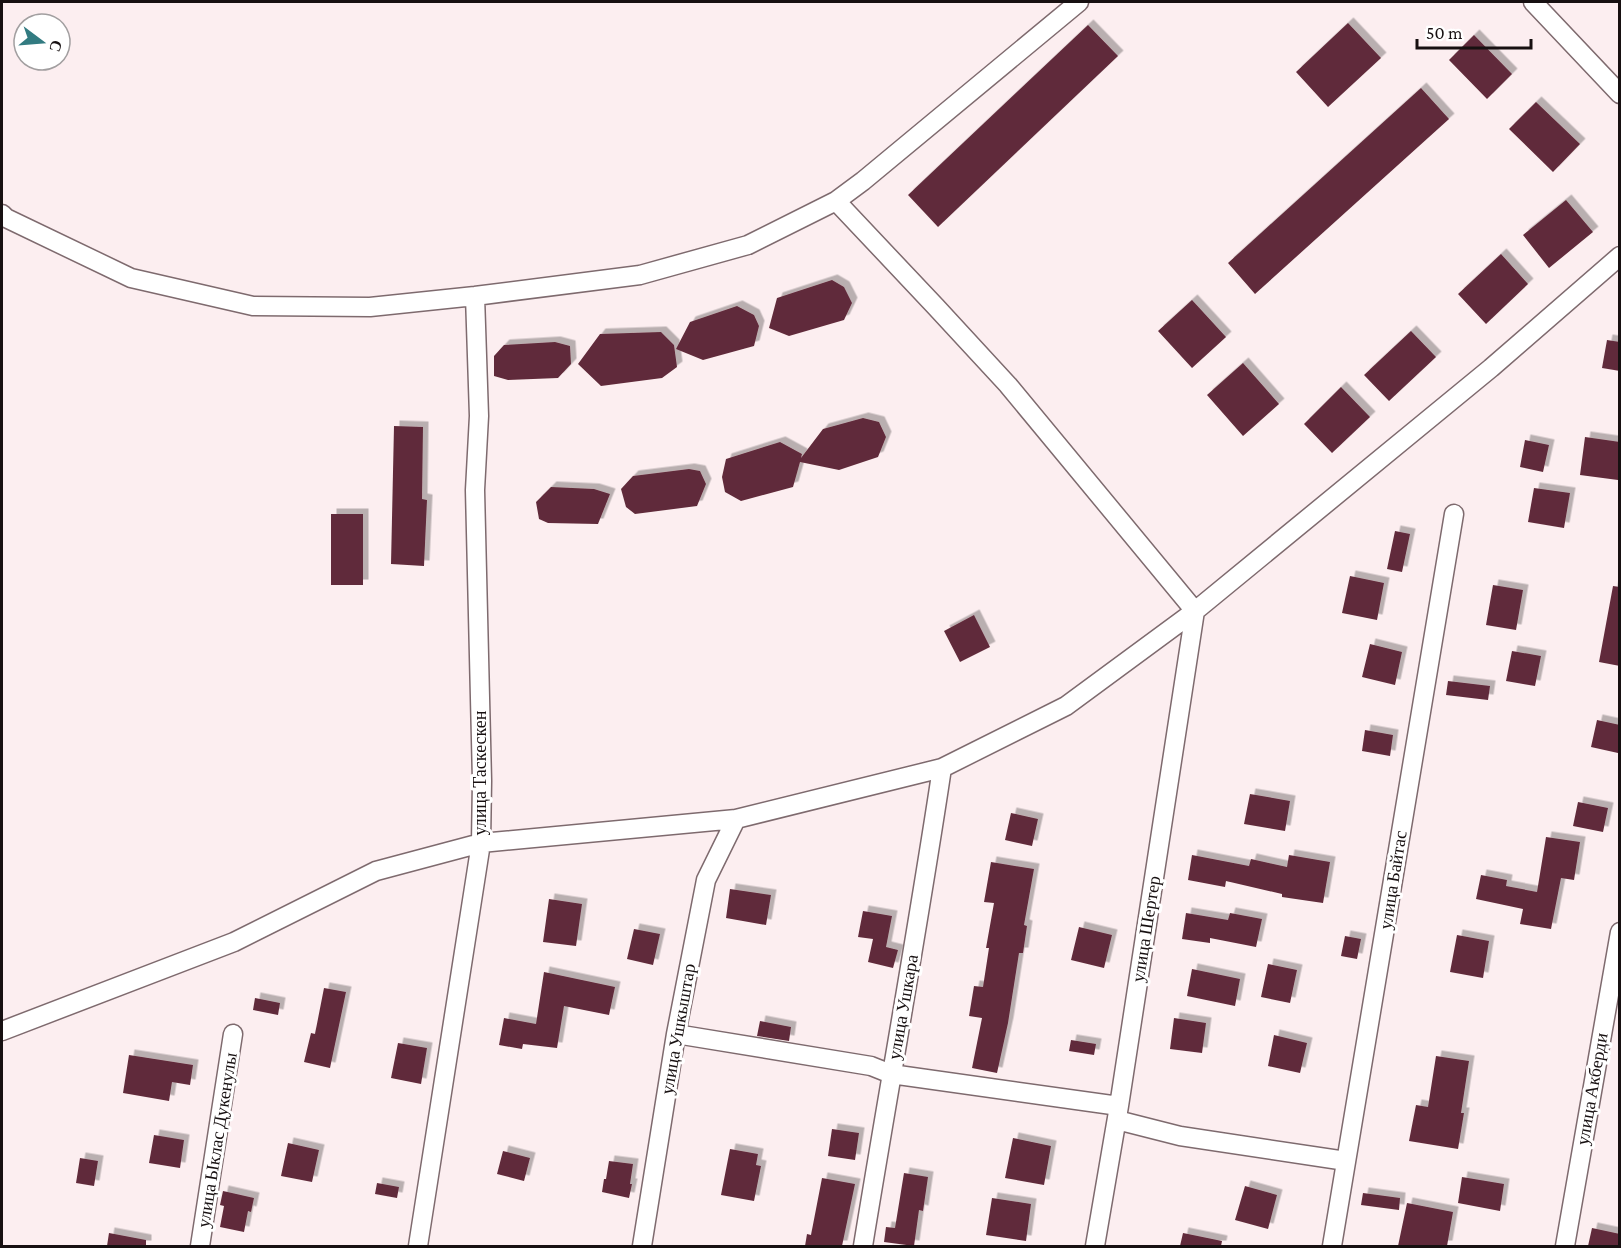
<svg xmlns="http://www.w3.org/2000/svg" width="1621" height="1248" font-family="'Crimson Pro',serif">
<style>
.building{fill:#612b3a;filter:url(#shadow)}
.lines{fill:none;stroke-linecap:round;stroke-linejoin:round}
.street-casing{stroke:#7e6a6e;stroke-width:21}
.street{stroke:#fff;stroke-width:18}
.labels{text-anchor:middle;stroke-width:6;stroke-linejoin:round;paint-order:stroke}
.street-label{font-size:18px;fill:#171011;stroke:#fff}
</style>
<defs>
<filter id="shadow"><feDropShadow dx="5.5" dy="-5.5" stdDeviation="0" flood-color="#0004"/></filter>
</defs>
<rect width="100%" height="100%" fill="#fceef0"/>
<path class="building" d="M 1348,23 L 1381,58 L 1328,107 L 1296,72 Z
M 1088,25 L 1118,56 L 938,227 L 908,195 Z
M 1474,35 L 1512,74 L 1487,99 L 1449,60 Z
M 1421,88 L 1449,119 L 1255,294 L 1228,263 Z
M 1536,102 L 1580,144 L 1553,172 L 1509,129 Z
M 1566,200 L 1593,232 L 1549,268 L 1523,235 Z
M 1501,254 L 1528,284 L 1486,324 L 1458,294 Z
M 832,280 L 844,287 L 852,303 L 844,320 L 789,336 L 769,328 L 777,298 Z
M 1192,300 L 1226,337 L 1192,368 L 1158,331 Z
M 737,306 L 754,315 L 759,326 L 754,346 L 703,360 L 676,349 L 690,322 Z
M 1411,331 L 1436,357 L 1389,401 L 1364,375 Z
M 661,332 L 674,345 L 677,367 L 662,378 L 601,386 L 578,364 L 600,334 Z
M 1607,340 L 1620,342 L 1620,371 L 1602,368 Z
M 555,342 L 570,346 L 571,364 L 558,378 L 508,380 L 494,376 L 494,356 L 504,345 Z
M 1243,363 L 1279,404 L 1243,436 L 1207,395 Z
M 1341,387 L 1370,417 L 1332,453 L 1304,424 Z
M 863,418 L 879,422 L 886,437 L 878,457 L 839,470 L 800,462 L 793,487 L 741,501 L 725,492 L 722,477 L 726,459 L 780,442 L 802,454 L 801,458 L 823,429 Z
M 394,426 L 423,427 L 422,499 L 427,500 L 424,566 L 391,564 Z
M 1585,437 L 1620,442 L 1620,468 L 1618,480 L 1580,475 Z
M 1525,440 L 1549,445 L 1543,472 L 1520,467 Z
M 689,469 L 700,471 L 706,484 L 697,506 L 635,514 L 626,507 L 621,489 L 633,476 Z
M 551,487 L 594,489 L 610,494 L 598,524 L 548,523 L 539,519 L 536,502 Z
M 1534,488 L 1570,493 L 1564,528 L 1528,522 Z
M 331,514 L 363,514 L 363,585 L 331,585 Z
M 1395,531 L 1410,534 L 1402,572 L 1387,569 Z
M 1350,576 L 1384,583 L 1377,620 L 1342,613 Z
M 1493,585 L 1523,590 L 1516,630 L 1486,625 Z
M 1613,586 L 1620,587 L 1620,666 L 1599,662 Z
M 974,615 L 990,647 L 960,662 L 944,631 Z
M 1370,644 L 1402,652 L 1395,685 L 1362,677 Z
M 1512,651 L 1541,656 L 1535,686 L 1506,681 Z
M 1448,681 L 1490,686 L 1488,700 L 1446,695 Z
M 1597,720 L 1620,725 L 1620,746 L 1618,753 L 1591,747 Z
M 1365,730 L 1393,735 L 1390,756 L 1362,751 Z
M 1250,794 L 1290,801 L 1285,831 L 1244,824 Z
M 1578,802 L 1608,808 L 1603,832 L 1573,826 Z
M 1011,813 L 1038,819 L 1032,846 L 1005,840 Z
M 1546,837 L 1580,842 L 1574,880 L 1561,878 L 1551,929 L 1520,924 L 1523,909 L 1476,899 L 1481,875 L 1507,880 L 1506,886 L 1537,892 Z
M 1192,855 L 1249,866 L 1251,859 L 1287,867 L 1289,855 L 1330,862 L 1323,903 L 1282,897 L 1282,894 L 1226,881 L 1225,887 L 1188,880 Z
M 991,862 L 1034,869 L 1024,925 L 1027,926 L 1023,953 L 1019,953 L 1008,1023 L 997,1073 L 972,1068 L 982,1018 L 969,1016 L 974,986 L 983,987 L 989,948 L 986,948 L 994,903 L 984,902 Z
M 730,889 L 771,895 L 766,925 L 726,918 Z
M 549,899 L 582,904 L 576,946 L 543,942 Z
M 863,911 L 892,916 L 886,947 L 898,950 L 893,968 L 868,962 L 873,939 L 858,937 Z
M 1186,913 L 1228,920 L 1230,913 L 1262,919 L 1256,947 L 1210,938 L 1210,943 L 1182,939 Z
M 1079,927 L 1112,935 L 1104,968 L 1071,960 Z
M 634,929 L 660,934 L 653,965 L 627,959 Z
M 1457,935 L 1489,941 L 1483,978 L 1450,972 Z
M 1345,936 L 1361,939 L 1357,959 L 1341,956 Z
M 1268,964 L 1297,970 L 1290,1003 L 1261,997 Z
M 1192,969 L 1240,979 L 1235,1006 L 1187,996 Z
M 544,972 L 615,987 L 609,1015 L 564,1006 L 557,1048 L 523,1044 L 522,1049 L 499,1045 L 504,1018 L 536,1024 Z
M 324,988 L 346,992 L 330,1068 L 304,1062 L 311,1033 L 315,1034 Z
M 255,998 L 280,1003 L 278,1015 L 253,1010 Z
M 1174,1018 L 1206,1023 L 1202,1053 L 1170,1049 Z
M 760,1021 L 791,1027 L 789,1041 L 757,1036 Z
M 1274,1035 L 1307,1043 L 1300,1073 L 1268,1066 Z
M 1071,1040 L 1096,1044 L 1094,1055 L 1069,1051 Z
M 398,1043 L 427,1048 L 421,1084 L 391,1078 Z
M 129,1055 L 193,1065 L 190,1085 L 172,1082 L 169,1101 L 123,1093 Z
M 1436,1056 L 1469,1061 L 1461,1113 L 1464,1113 L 1458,1149 L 1409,1141 L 1416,1105 L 1428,1107 Z
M 832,1129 L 859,1133 L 855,1160 L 828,1156 Z
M 154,1135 L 184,1140 L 180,1168 L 149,1163 Z
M 1013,1138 L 1051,1146 L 1044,1185 L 1005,1178 Z
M 288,1143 L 319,1150 L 312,1182 L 281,1176 Z
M 730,1149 L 758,1154 L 756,1165 L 761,1166 L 754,1201 L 721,1195 Z
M 503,1151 L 530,1158 L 524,1181 L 497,1174 Z
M 80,1158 L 98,1161 L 94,1186 L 76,1183 Z
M 609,1161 L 633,1164 L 630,1184 L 632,1184 L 629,1198 L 602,1192 L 604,1179 L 606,1179 Z
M 904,1173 L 928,1177 L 923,1211 L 919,1210 L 914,1246 L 884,1242 L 886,1227 L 895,1228 Z
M 1462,1177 L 1504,1184 L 1500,1211 L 1458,1203 Z
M 822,1178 L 855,1184 L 842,1246 L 805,1246 L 807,1234 L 811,1235 Z
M 377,1183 L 399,1187 L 397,1198 L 375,1194 Z
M 1245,1186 L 1277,1195 L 1268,1229 L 1235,1220 Z
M 223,1191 L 254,1198 L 251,1212 L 248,1211 L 244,1232 L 220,1227 L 224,1206 L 220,1205 Z
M 1363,1193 L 1400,1198 L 1399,1210 L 1361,1205 Z
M 992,1198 L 1031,1204 L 1026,1241 L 986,1235 Z
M 1407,1203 L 1453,1212 L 1447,1246 L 1398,1246 Z
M 1592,1228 L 1620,1234 L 1620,1246 L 1588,1246 Z
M 109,1233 L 146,1240 L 146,1246 L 107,1246 Z
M 1183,1233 L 1222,1241 L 1221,1246 L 1180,1246 Z"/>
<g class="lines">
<g class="street-casing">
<path id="street" d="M 1533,2 L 1620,94
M 836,201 L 863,181 L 1079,2
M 2,214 L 6,218 L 131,278 L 253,306 L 370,307 L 475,296 L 640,275 L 748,245 L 836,201 L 936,307 L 1008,385 L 1195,611 L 1119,1106 L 1095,1246
M 2,1031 L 234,942 L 376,871 L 481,843 L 736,819 L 942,768 L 1066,706 L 1195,611 L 1491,368 L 1620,256
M 676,1034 L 871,1066 L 891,1074 L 1119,1106
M 1117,1120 L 1180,1136 L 1346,1161
M 200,1246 L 233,1034
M 418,1246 L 481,843 L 482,781 L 475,490 L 479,416 L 475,296
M 642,1246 L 676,1034 L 706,880 L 736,819
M 863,1246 C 889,1087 918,928 942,768
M 1332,1246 L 1454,514
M 1565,1246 L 1620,932"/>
</g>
<use href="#street" class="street"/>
</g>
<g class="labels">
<g class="street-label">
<text transform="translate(480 773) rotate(-90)" y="6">улица Таскескен</text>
<text transform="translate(1393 880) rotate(-81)" y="6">улица Байтас</text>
<text transform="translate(1146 929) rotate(-81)" y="6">улица Шертер</text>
<text transform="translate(903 1007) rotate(-80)" y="6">улица Ушкара</text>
<text transform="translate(678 1029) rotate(-80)" y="6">улица Ушкыштар</text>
<text transform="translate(1592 1089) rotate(-80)" y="6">улица Акберди</text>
<text transform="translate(217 1140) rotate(-81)" y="6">улица Ыклас Дукенулы</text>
</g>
</g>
<rect width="1621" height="1248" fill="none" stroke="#171011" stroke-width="6"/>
<g transform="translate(42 42) rotate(106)"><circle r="28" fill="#ffffff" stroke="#a29fa0" stroke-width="1.5"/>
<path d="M0-4.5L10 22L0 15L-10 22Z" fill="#327b81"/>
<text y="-9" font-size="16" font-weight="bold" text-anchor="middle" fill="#171011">С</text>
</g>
<path d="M1417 39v9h114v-9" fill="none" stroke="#171011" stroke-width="3"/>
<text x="1426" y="39" font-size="18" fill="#171011" stroke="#ffffff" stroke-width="4.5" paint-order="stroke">50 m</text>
</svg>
